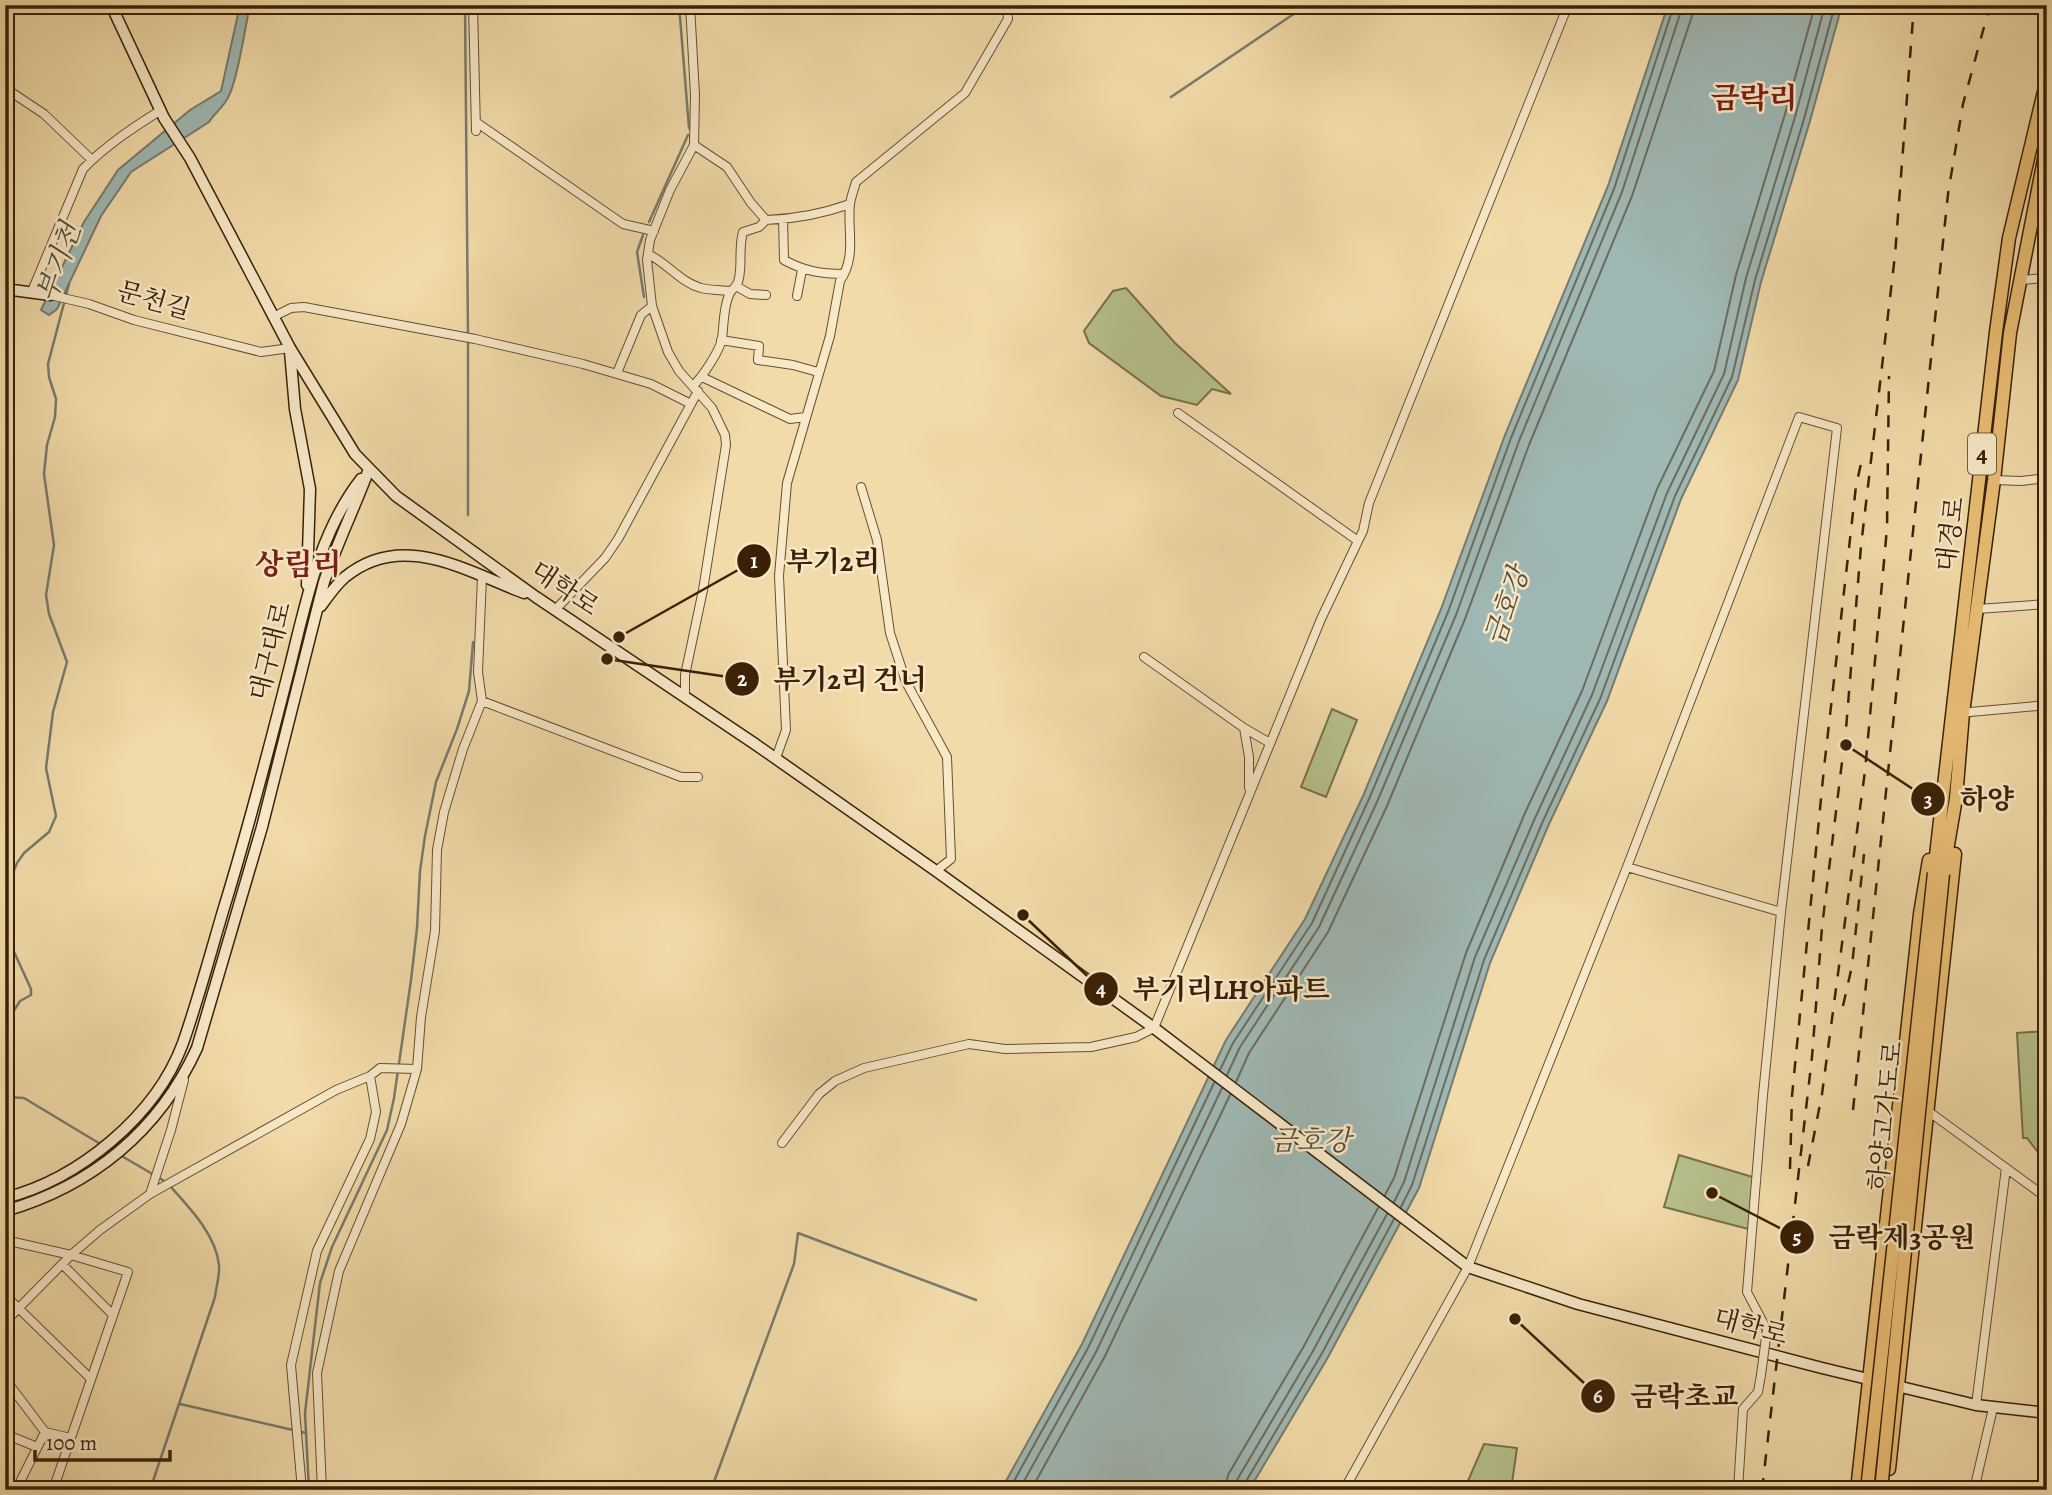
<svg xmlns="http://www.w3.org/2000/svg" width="2052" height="1495" font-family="Alegreya,'Noto Serif KR',serif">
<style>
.green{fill:#b6c18c;stroke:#787048;stroke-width:2}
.water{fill:#9fb8b4;stroke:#777b6e;stroke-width:2}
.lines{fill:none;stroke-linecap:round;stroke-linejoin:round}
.shore{stroke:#6c6c5c;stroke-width:2}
.stream{stroke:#777b6e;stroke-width:2.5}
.street-casing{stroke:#684f2e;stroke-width:10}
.secondary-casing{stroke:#3a2005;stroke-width:13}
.primary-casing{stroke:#3a2005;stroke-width:15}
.street{stroke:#f7e8c8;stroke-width:8}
.secondary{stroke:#f7e8c8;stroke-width:10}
.primary{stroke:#e9be75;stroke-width:12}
.rail{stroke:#3a2005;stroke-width:2.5;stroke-dasharray:12 12;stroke-linecap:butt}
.street-bridge-casing{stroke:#684f2e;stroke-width:10;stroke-linecap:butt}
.primary-bridge-casing{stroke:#3a2005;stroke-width:15;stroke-linecap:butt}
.street-bridge{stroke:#f7e8c8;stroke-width:8}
.primary-bridge{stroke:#e9be75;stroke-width:12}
.labels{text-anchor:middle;stroke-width:5;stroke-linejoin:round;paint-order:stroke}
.shield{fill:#f7e8c8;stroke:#735c40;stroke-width:2}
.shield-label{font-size:24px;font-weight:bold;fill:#3a2005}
.street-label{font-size:26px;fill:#3a2005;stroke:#f7e8c8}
.water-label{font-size:28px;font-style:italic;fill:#584e3a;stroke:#f7e8c8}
.quarter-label{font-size:30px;font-weight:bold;fill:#7a1f14;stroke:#f7e8c8}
.leader{fill:none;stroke:#3a2005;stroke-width:2.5}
.callout-dot{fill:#3a2005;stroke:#f7e8c8;stroke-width:2.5}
.mark-label{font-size:21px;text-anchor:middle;font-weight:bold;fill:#fff}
.callout-label{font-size:28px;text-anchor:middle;font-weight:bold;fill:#3a2005;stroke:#f7e8c8;stroke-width:5;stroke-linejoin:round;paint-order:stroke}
</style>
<rect width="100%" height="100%" fill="#f2dbaa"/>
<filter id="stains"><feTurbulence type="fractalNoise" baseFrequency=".00286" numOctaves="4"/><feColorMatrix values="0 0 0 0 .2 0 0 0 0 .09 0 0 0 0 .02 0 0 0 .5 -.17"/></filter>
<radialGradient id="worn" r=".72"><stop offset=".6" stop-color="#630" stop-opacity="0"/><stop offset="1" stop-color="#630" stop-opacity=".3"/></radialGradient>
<path class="green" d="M 1126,288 L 1175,343 L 1231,394 L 1212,389 L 1197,405 L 1161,396 L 1089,343 L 1084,331 L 1113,291 Z
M 1332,709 L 1357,720 L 1326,797 L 1301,787 Z
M 2047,1031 L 2047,1155 L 2037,1151 L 2027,1138 L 2023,1138 L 2017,1033 Z
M 1679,1155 L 1756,1178 L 1752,1230 L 1664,1207 Z
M 1484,1444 L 1517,1448 L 1511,1490 L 1464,1490 Z"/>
<path class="water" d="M 240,5 L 250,5 C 245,27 237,86 226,101 C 221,109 214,114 209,122 L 131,172 L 101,216 L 57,309 L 49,315 L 41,310 L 84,222 L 118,170 L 190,110 L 221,91 Z
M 1668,5 L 1842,5 L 1810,121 L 1761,282 L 1738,380 L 1681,499 L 1607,701 L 1549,824 L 1490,963 L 1419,1188 L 1327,1359 L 1249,1490 L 1001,1490 L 1082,1344 L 1226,1040 L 1305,919 L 1363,796 L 1441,609 L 1505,435 L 1608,186 Z"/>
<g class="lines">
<path class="shore" d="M 1220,1070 L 1233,1043 L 1312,923 L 1369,799 L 1448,612 L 1511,438 L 1614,189 L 1674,5
M 1227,1075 L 1240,1047 L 1319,927 L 1377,802 L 1456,615 L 1519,441 L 1622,192 L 1683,5
M 1236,1082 L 1249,1053 L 1328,932 L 1387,806 L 1465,619 L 1529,445 L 1632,196 L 1692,16 L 1694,5
M 1385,1195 L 1394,1178 L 1466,953 L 1525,813 L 1582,691 L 1657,489 L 1714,371 L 1736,275 L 1785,114 L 1815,5
M 1394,1202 L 1404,1182 L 1475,957 L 1535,818 L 1592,695 L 1667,493 L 1724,374 L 1746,278 L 1795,117 L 1825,5
M 1401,1207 L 1412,1185 L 1484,960 L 1543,821 L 1600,699 L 1675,496 L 1732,377 L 1755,280 L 1804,119 L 1835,5
M 1009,1490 L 1088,1348 L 1214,1083
M 1019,1490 L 1096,1352 L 1222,1088
M 1031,1490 L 1105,1356 L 1230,1095
M 1225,1490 L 1228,1475 L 1304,1346 L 1378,1208
M 1235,1490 L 1237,1480 L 1313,1351 L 1387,1214
M 1244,1490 L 1245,1483 L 1321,1355 L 1394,1219"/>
<path class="stream" d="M 465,5 L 468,334
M 679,5 L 689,128
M 1171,97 L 1307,5
M 649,222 L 688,135
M 643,235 L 637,252 L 644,297
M 468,515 L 468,341
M 5,900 L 9,883 L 17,863 L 24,853 L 49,832 L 56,816 L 46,768 L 53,712 L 67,662 L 49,614 L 46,595 L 54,545 L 44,474 L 47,445 L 55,417 L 56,399 L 49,377 L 48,364 L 69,284
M 5,932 L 31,989 L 31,995 L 20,1001 L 13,1012 L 5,1013
M 5,1097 L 24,1098 L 102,1145
M 120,1155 L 166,1182
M 180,1404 L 306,1433
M 150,1490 L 215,1297 C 216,1287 220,1275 219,1265 C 216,1235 189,1207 170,1186
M 309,1490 L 305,1413 L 320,1283 L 332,1247 L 387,1130 L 394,1098 L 411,980 L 417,928 L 420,871 L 425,836 L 436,782 L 457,729 L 469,691 L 473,642
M 711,1490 L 794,1264 L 798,1233 L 976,1300"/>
<g class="street-casing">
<path id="street" d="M 473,5 L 476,131
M 5,88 L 44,114 L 92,160
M 476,122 L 623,224 L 654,231
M 694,145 L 727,167 L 751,203 L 766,220 C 796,219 822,214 850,204
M 783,219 L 784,260 C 804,271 821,274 844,274
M 648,254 C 667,263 680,282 701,288 C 709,290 720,290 730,291
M 2020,280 L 2047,278
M 736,286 L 750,294 L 766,295
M 32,291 L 83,169 C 105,146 134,127 161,110
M 50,295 L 89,304 L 134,320 L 261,352 L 290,348
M 797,296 L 802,270
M 273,317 L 291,308 L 304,307 L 475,339 L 583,364 L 651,384 L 691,404
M 721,340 L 759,346 L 758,360 L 793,365 L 818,372
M 617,373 L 641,315 L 652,306
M 702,377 L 790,419 L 805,417
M 693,386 C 703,376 719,352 722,339 C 724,324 723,309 729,295 C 731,289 736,288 738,282 C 743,266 738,249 743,232 L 759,227 L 766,220
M 1994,480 L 2021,481 L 2047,478
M 861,487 L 877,540 L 890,633 L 906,682 L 947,757 L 951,859 L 936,871
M 1358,541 L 1363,531 L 1369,503 L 1568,5
M 1978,609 L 2047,604
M 555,610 L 605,558 L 618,539 L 698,391
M 1144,657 L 1244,728 L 1270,743
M 685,696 L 685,675 L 703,590 L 726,445 L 725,435 L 712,408 L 679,371 L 668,352 L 652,306 L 647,260 L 650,240 L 670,190 L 694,145 L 695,95 L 690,5
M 482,701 L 681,777 L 698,777
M 1959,713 L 2047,705
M 1244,728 L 1249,757 L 1249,788
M 776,758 L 786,730 L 779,576 L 787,483 L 830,336 L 840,281 C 857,256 847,231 850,204 C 851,197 854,189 856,182 L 965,93 L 1008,19 L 1007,5
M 1627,867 L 1781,912
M 1928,1111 L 2047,1198
M 782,1143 L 819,1094 L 835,1081 L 864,1068 L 969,1044 L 1005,1049 L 1091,1047 L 1136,1037 L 1154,1028 L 1321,619 L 1358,541 L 1178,413
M 150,1194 L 171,1130 L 184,1080
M 5,1240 L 71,1255 L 128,1272 L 53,1490
M 62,1264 L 113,1315
M 5,1295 L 91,1379
M 5,1322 L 71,1255 L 100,1230 L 150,1194 L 336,1090 L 370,1076 L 380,1068 L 417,1069
M 5,1379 L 45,1432 L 71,1438
M 1976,1405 L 2006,1168
M 5,1434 L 37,1447
M 16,1490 L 45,1432
M 302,1490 L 291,1365 L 317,1251 L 370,1139 L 376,1112 L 370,1076
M 322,1490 L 317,1373 L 339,1271 L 401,1124 L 417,1069 L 421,1017 L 435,931 L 437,850 L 444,812 L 463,749 L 482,701 L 478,672 L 482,577
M 1344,1490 L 1468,1267 L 1627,867 L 1799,417 L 1837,428 L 1781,912 L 1763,1095 L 1747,1292 L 1767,1330
M 1738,1490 L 1743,1409 L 1758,1392 L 1761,1375
M 1974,1490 L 1993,1408"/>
</g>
<g class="secondary-casing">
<path id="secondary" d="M 111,5 L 164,118 L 190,158 L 290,348 L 355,454 L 396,496 L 536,597 L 755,744 L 936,871 L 1154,1028 L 1468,1267 L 1578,1304 L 1822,1368 L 1976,1405 L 2047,1413
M 5,289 L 50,295
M 290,351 L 295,409 L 310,489 L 307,585
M 321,606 C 328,596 336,585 345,577 C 402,530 466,571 524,593
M 5,1198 C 79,1179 156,1116 183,1043 C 198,1000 210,955 223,911 C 248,830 269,749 290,666 C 306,602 319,533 361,479
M 5,1211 C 92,1186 159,1131 197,1048 L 262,827 L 324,582 C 337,543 355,507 369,469"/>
</g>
<g class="primary-casing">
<path id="primary" d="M 1934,873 L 1996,332 L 2009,238 L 2047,79
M 1943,874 L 1956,798 L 1963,713 L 1994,480 L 2010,333 L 2047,144
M 1889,1469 L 1955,854
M 1857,1490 L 1920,914 L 1929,860"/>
</g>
<use href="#street" class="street"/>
<use href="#secondary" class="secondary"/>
<use href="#primary" class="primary"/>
<path class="rail" d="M 1843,1006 L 1852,966 L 1864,854
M 1853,1110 L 1948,194 L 1963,104 L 1990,5
M 1808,1166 L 1822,1094 L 1865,771 L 1887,528 L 1889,376
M 1790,1169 L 1792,1096 L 1824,768 L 1856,486 L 1862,459
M 1762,1490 L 1812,1057 L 1822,927 L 1846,729 L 1861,546 L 1895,255 L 1914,5"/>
<g class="street-bridge-casing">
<path id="street-bridge" d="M 1761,1375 L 1767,1330"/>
</g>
<g class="primary-bridge-casing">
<path id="primary-bridge" d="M 1867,1490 L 1934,873
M 1881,1490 L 1943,874"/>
</g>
<use href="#street-bridge" class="street-bridge"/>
<use href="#primary-bridge" class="primary-bridge"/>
</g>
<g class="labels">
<rect class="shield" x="1968" y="433.5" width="28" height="41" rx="5"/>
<g class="shield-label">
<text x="1982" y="462">4</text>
</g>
<g class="street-label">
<text transform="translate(154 300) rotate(16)" y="9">문천길</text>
<text transform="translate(1950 534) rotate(-83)" y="9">대경로</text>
<text transform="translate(565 588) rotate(34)" y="9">대학로</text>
<text transform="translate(270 651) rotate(-76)" y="9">대구대로</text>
<text transform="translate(1885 1116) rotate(-84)" y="9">하양고가도로</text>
<text transform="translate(1751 1326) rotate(15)" y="9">대학로</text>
</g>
<g class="water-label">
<text transform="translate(58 262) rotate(-71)" y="10">부기천</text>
<text transform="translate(1506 606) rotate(-71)" y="10">금호강</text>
<text x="1310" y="1150">금호강</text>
</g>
<g class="quarter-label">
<text x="1754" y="108">금락리</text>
<text x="298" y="574">상림리</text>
</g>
</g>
<path class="leader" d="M619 637L754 561M607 659L742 679M1846 745L1928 799M1023 915L1101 989M1712 1193L1797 1237M1515 1319L1598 1396"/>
<g class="callout-dot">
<circle cx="619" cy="637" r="7"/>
<circle cx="607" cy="659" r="7"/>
<circle cx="1846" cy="745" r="7"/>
<circle cx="1023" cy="915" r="7"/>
<circle cx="1712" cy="1193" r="7"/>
<circle cx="1515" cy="1319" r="7"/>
<circle cx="754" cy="561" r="18"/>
<circle cx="742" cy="679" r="18"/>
<circle cx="1928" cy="799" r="18"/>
<circle cx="1101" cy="989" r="18"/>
<circle cx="1797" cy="1237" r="18"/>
<circle cx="1598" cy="1396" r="18"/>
</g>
<g class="mark-label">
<text x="754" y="568">1</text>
<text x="742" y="686">2</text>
<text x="1928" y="807">3</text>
<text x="1101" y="996">4</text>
<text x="1797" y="1244">5</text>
<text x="1598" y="1403">6</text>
</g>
<g class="callout-label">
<text x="833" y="571">부기2리</text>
<text x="850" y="689">부기2리 건너</text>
<text x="1987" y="809">하양</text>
<text x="1231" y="999">부기리LH아파트</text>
<text x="1902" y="1247">금락제3공원</text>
<text x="1684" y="1406">금락초교</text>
</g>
<rect width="2052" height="1495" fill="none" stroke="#f2dbaa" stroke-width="28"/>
<rect x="7" y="7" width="2038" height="1481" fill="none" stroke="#3a2005" stroke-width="3.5"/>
<rect x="14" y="14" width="2024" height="1467" fill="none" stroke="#3a2005" stroke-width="2"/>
<path d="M35 1450v10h135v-10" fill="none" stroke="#3a2005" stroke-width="3.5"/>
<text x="46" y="1450" font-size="21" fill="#3a2005" stroke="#f7e8c8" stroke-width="5" paint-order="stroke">100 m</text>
<rect width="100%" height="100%" filter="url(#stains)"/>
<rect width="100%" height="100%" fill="url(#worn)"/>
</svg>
